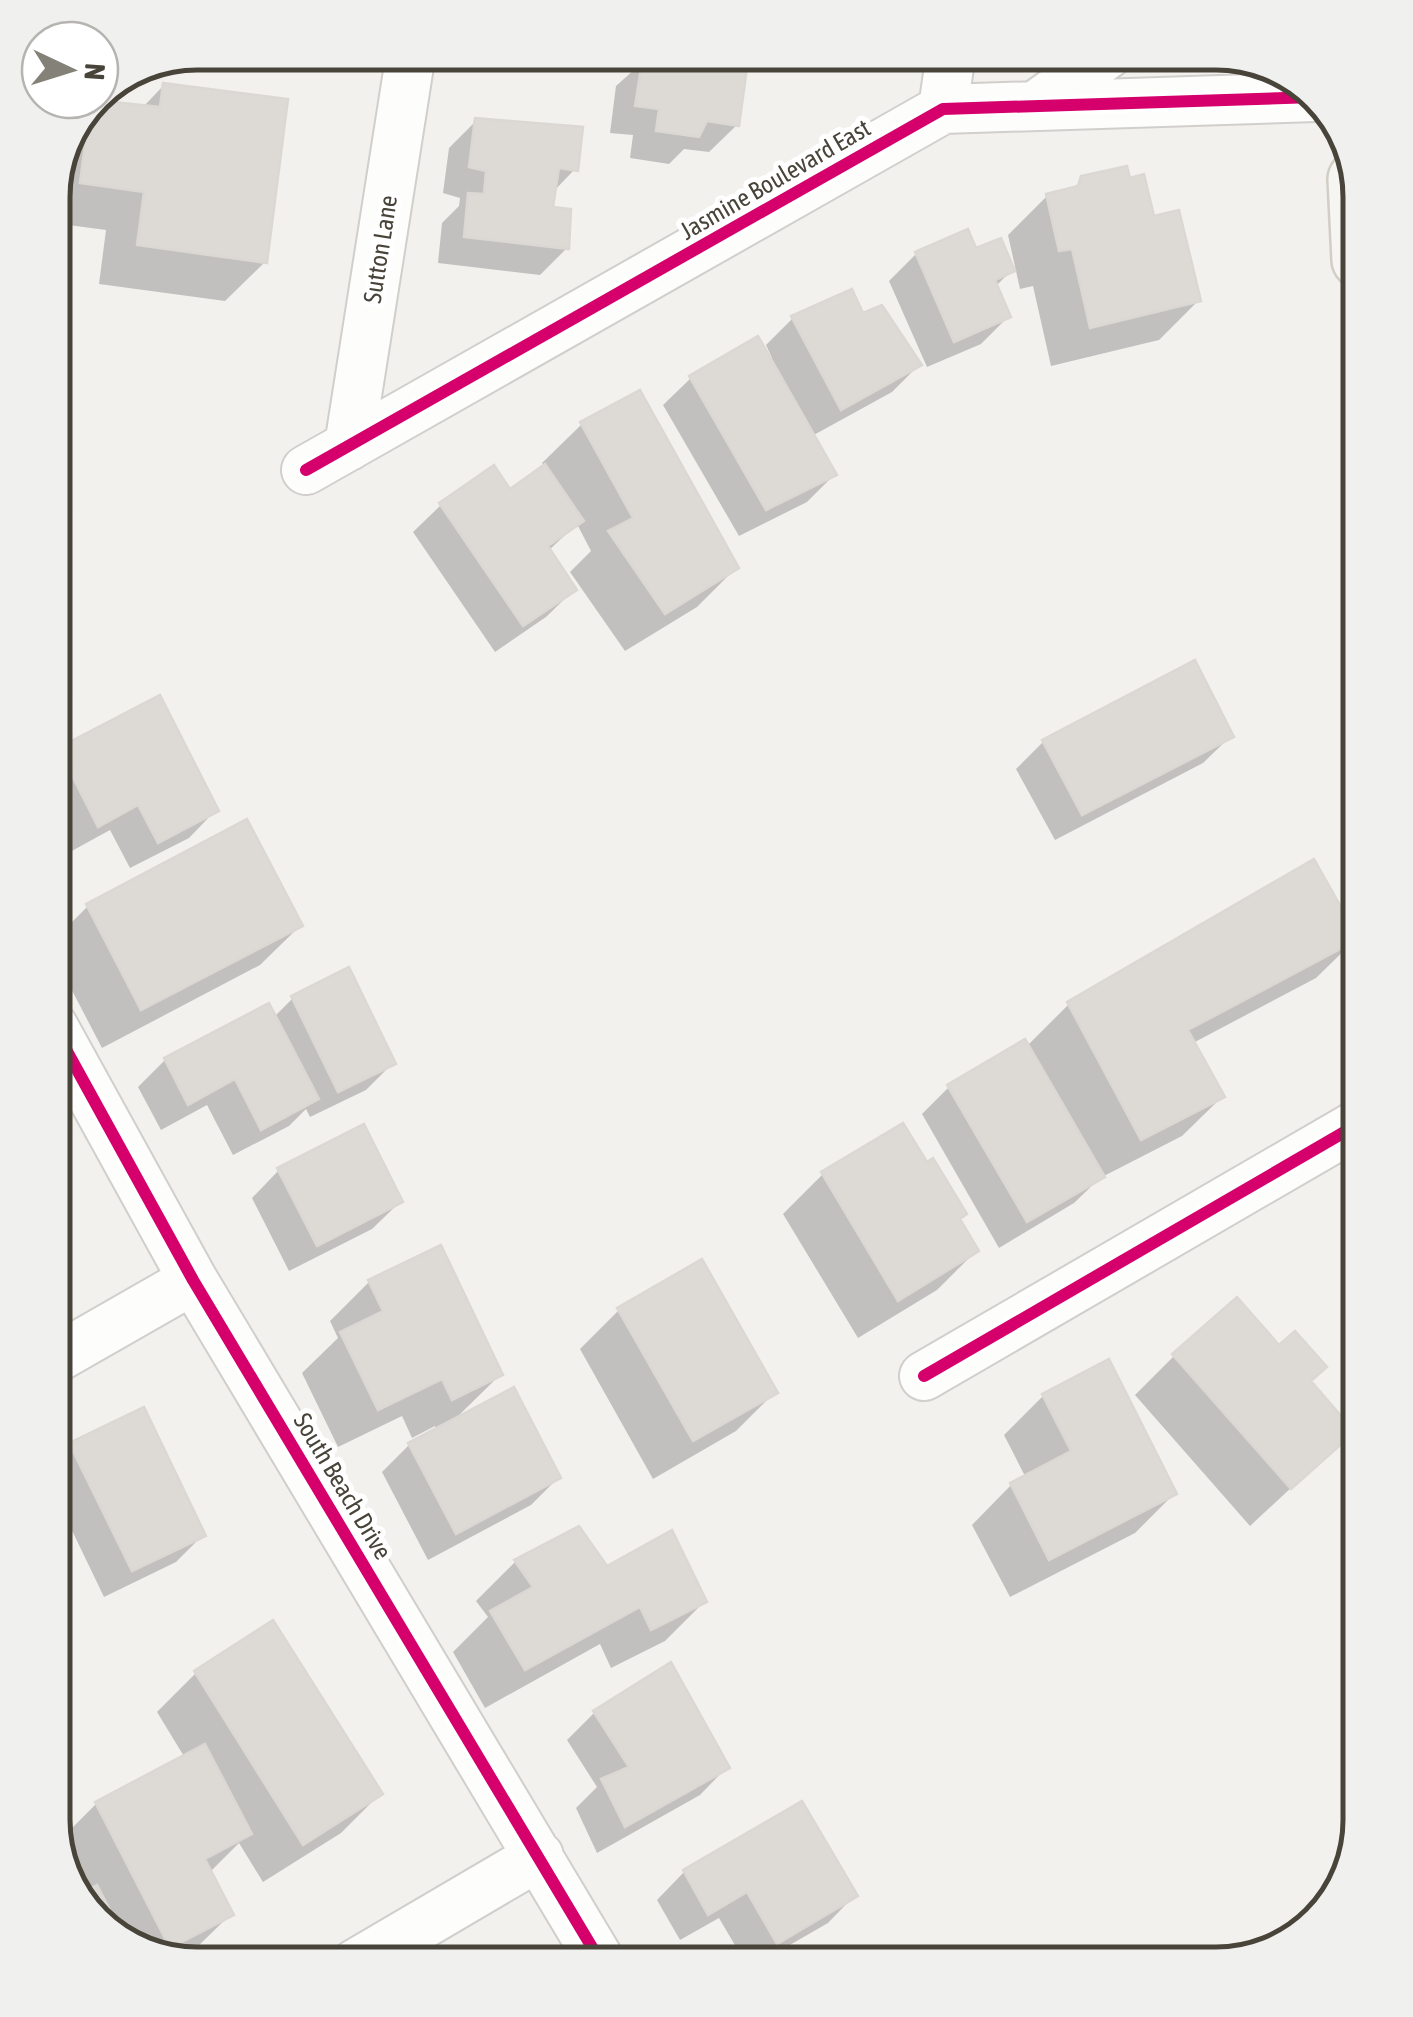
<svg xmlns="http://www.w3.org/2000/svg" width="1413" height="2017" font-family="'Asap Condensed',sans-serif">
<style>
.shadow{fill:#0003}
.building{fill:#dddad6;stroke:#dbd8d4;stroke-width:2.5}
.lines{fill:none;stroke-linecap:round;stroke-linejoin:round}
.minor-casing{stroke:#d1cfcc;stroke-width:52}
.secondary-casing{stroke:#d1cec5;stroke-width:60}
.minor{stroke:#fdfdfc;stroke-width:48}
.secondary{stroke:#f6f5f1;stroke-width:55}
.cycleway-casing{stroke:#fff;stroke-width:19}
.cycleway{stroke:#d6006c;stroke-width:12}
.labels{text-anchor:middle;stroke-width:10;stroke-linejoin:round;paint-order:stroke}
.street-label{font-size:25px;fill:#49443a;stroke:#fff}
.rim{fill:none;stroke:#49443a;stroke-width:5}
</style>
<rect width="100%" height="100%" fill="#f3f1ee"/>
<path class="shadow" d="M 474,53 L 558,53 L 547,64 Z
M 647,53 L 746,53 L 737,125 L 709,152 L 684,149 L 669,164 L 630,158 L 633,135 L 610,133 L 616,86 L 646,59 Z
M 164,85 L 265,262 L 225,301 L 99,284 L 106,230 L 53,223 L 53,187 L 96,101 L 143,107 Z
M 476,121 L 575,169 L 553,192 L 550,209 L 567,248 L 540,275 L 438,263 L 442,223 L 459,206 L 460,198 L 443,193 L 449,148 Z
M 1083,179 L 1152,219 L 1199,300 L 1159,340 L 1051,366 L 1033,286 L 1020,289 L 1008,235 L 1047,196 L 1070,191 Z
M 975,251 L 1012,270 L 995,287 L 1008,317 L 981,344 L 927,367 L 889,281 L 916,254 Z
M 862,316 L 919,365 L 892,392 L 812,436 L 834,475 L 807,502 L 739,536 L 663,405 L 691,378 L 772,358 L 766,345 L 793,318 Z
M 582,424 L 736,568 L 697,607 L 625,651 L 570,572 L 591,551 L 577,524 L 548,551 L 574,590 L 546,617 L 495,652 L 413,532 L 441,505 L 509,492 L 545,467 L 542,463 Z
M 1231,736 L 1203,763 L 1055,840 L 1016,769 L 1043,742 Z
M 59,750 L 216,810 L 189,838 L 130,868 L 110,830 L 70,852 L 53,818 L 53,757 Z
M 88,906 L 300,926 L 260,965 L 102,1048 L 53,954 L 53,941 Z
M 1356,939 L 1316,978 L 1193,1043 L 1222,1097 L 1182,1136 L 1100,1178 L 1074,1203 L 999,1248 L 922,1114 L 949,1087 L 1026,1047 L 1069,1004 Z
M 293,998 L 393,1063 L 366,1090 L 310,1117 L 306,1109 L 289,1126 L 233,1155 L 207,1105 L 161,1130 L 138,1087 L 165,1060 L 274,1017 Z
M 279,1170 L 400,1202 L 372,1229 L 289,1271 L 252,1198 Z
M 823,1174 L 958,1220 L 976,1251 L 937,1290 L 858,1338 L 783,1214 Z
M 369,1282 L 500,1375 L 454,1420 L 558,1478 L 531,1505 L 428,1560 L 382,1472 L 409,1445 L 437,1431 L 435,1426 L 412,1438 L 402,1416 L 338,1447 L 302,1373 L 338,1338 L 330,1321 Z
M 619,1310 L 775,1392 L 736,1431 L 653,1479 L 580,1349 Z
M 1174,1356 L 1351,1432 L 1250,1526 L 1135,1395 Z
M 1043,1396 L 1174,1494 L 1135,1533 L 1010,1597 L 972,1525 L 1011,1485 L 1026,1478 L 1004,1435 Z
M 71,1445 L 203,1535 L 176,1562 L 104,1597 L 53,1491 L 53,1463 Z
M 578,1530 L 606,1570 L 704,1602 L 665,1641 L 611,1668 L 600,1644 L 485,1708 L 453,1652 L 488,1617 L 476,1601 L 515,1562 Z
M 670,1666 L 727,1767 L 700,1795 L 597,1853 L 576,1808 L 597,1787 L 567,1740 L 594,1713 Z
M 196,1673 L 380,1794 L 341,1833 L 263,1882 L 239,1843 L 209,1873 L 231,1914 L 191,1953 L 178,1961 L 117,1940 L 77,1898 L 83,1895 L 58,1842 L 96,1804 L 185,1758 L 157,1712 Z
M 801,1804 L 855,1895 L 828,1923 L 757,1964 L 746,1964 L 719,1918 L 680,1940 L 657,1900 L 684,1872 Z"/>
<path class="building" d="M 669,53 L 749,53 L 739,126 L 707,121 L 699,137 L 656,131 L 659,109 L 635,106 L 643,56 L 668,59 Z
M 163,83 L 288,99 L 267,263 L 137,245 L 144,192 L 80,183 L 89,114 L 96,100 L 160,107 Z
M 475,118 L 583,127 L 578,171 L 559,168 L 553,207 L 571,209 L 569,249 L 464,237 L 468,193 L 484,194 L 486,171 L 469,167 Z
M 1127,166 L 1130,178 L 1144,174 L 1154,216 L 1179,210 L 1201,301 L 1090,328 L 1072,249 L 1059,251 L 1046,194 L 1078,186 L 1081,176 Z
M 968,229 L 976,248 L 1001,238 L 1015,271 L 995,280 L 1011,317 L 954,342 L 915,252 Z
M 852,289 L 863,313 L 882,305 L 922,365 L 841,410 L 791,316 Z
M 758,336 L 837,475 L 766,510 L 689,376 Z
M 640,390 L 739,568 L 665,614 L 608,531 L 633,518 L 580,422 Z
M 545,464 L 584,521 L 548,546 L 577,590 L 523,626 L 439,503 L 494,465 L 510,489 Z
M 1195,660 L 1234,737 L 1082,815 L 1042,740 Z
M 160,695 L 219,811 L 158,843 L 138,805 L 98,827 L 58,748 Z
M 247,819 L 303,926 L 141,1010 L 86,904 Z
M 1314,859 L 1359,939 L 1188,1030 L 1225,1097 L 1141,1140 L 1067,1002 Z
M 349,967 L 396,1064 L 338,1092 L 291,996 Z
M 269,1003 L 319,1099 L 261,1130 L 235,1079 L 188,1105 L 164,1058 Z
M 1025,1039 L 1105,1177 L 1027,1222 L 947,1085 Z
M 903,1123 L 927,1162 L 933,1158 L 967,1214 L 960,1219 L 979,1251 L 898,1301 L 821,1172 Z
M 364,1124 L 403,1202 L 317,1246 L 277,1168 Z
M 441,1245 L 503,1375 L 452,1400 L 442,1379 L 378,1410 L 340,1332 L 383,1311 L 368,1280 Z
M 702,1259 L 778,1393 L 693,1441 L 617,1308 Z
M 1237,1297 L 1279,1345 L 1295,1331 L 1327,1367 L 1311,1381 L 1355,1432 L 1291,1489 L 1172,1354 Z
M 1109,1359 L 1177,1494 L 1049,1560 L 1010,1483 L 1071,1451 L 1042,1394 Z
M 514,1387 L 561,1478 L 456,1534 L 408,1443 Z
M 144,1407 L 206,1536 L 132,1571 L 69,1443 Z
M 579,1526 L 607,1566 L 672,1530 L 707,1602 L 651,1630 L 640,1607 L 525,1670 L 490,1611 L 533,1587 L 514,1560 Z
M 273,1620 L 383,1794 L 303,1845 L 194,1671 Z
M 671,1662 L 730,1768 L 625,1827 L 601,1779 L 629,1767 L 593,1711 Z
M 205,1744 L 252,1834 L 205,1859 L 234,1915 L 170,1948 L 95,1802 Z
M 802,1801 L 858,1896 L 777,1944 L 747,1892 L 708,1915 L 683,1870 Z
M 97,1885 L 127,1943 L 117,1940 L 76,1896 Z"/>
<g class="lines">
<g class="minor-casing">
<path id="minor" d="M 1035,106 L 1109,53
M 943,109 L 951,53
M 349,446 L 411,53
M 306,470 L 943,109 L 1315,97
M 53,1026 L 193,1280 L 602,1964
M 53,1360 L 193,1280
M 924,1376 L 1360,1123
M 355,1964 L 539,1856"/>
</g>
<g class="secondary-casing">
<path id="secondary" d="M 1356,179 L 1360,260"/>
</g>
<use href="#minor" class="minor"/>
<use href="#secondary" class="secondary"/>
<g class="cycleway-casing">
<path id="cycleway" d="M 306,470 L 943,109 L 1315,97
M 53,1026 L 193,1280 L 602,1964
M 924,1376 L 1360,1123"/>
</g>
<use href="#cycleway" class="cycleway"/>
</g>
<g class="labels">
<g class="street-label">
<text transform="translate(775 179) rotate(-30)" y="9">Jasmine Boulevard East</text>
<text transform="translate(380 249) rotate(-81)" y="9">Sutton Lane</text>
<text transform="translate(343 1486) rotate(59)" y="9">South Beach Drive</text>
</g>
</g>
<path d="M0 0H1413V2017H0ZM197 70H1216A127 127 0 0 1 1343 197V1820A127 127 0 0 1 1216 1947H197A127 127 0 0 1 70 1820V197A127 127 0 0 1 197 70Z" fill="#f0f0ef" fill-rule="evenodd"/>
<path class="rim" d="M197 70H1216A127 127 0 0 1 1343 197V1820A127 127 0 0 1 1216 1947H197A127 127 0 0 1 70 1820V197A127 127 0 0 1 197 70Z"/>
<g transform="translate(70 70) rotate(94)"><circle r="48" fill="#ffffff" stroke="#b6b4b0" stroke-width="2.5"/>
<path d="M0-8L18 38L0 25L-18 38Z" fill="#848179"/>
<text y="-15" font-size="28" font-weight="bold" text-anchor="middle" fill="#49443a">N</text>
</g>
</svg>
